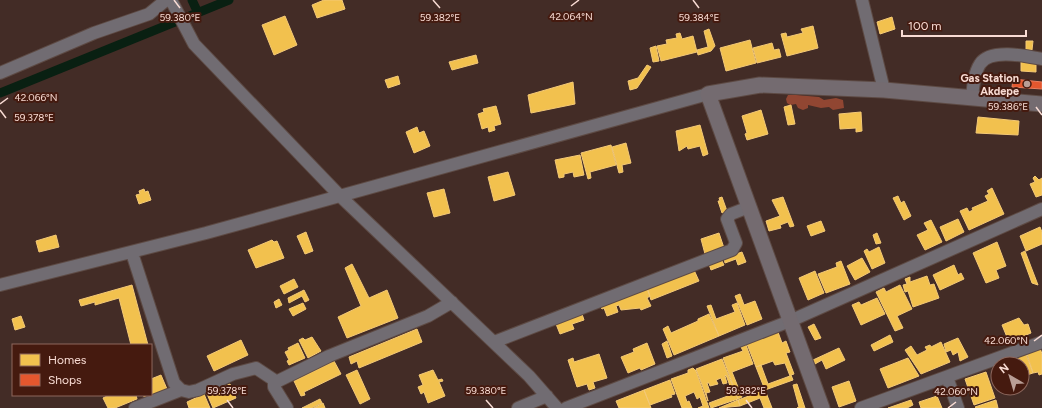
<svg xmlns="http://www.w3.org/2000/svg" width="1042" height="408" font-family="Figtree,sans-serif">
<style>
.forest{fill:#914632}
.homes{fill:#f2c14e;stroke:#f4c976}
.shops{fill:#e4572e;stroke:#ea7f60}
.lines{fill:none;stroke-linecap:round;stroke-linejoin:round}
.canal{stroke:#092012;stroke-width:9}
.minor-casing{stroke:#5d4a44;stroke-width:14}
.major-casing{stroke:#5d4a44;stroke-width:17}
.minor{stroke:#716c72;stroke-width:12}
.major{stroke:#746b70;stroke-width:15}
.ticks{fill:none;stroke:#f8dbd3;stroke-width:1.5}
.poi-dot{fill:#b99e96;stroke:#451a0f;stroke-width:1.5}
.labels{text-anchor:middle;stroke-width:4;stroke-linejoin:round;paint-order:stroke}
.poi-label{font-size:11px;font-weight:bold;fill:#f8dbd3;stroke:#451a0f;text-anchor:end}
.ticks-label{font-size:10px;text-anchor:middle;fill:#f8dbd3;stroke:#451a0f;stroke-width:4;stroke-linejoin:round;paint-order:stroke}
</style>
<rect width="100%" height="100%" fill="#432c26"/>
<path class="forest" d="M 788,95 L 796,95 L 819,97 L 824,100 L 836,98 L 843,100 L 844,108 L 833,110 L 829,107 L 821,108 L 808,105 L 808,108 L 803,110 L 798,108 L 796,104 L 790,105 L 787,103 L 786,99 Z"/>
<path class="homes" d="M 324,0 L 342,0 L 345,9 L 317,18 L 312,5 Z
M 285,16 L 297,45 L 274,55 L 262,25 Z
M 892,17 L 895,29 L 880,34 L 877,22 Z
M 813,26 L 818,48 L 787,56 L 781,34 L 786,33 L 787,37 L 803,33 L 801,29 Z
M 709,29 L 715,46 L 711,51 L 698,55 L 697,50 L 708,47 L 704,31 Z
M 680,33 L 682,39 L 693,36 L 697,52 L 661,61 L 657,46 L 667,44 L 666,40 L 677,38 L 676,34 Z
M 750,40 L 756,63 L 726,71 L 720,48 Z
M 1026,41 L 1033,41 L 1032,50 L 1026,50 Z
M 772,43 L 774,50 L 779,49 L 781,57 L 757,63 L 753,48 Z
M 656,46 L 659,61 L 653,62 L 650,48 Z
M 476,55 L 478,63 L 452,70 L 449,62 Z
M 1021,59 L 1036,59 L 1036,72 L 1021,71 Z
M 647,65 L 651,67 L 637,88 L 630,90 L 628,81 L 638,78 Z
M 398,76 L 400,84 L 388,88 L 385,80 Z
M 573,82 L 575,104 L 531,113 L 528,95 Z
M 791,105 L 795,124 L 788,125 L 784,107 Z
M 496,106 L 501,124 L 494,126 L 495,130 L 489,132 L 488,127 L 482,129 L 478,114 L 484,112 L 483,109 Z
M 761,110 L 768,134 L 747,140 L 745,134 L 747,133 L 742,116 Z
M 861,112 L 862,131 L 856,132 L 856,128 L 840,129 L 839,114 Z
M 978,117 L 1019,121 L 1018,135 L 976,133 Z
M 700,125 L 708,154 L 703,156 L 700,146 L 688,149 L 687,146 L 679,151 L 676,131 Z
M 417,127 L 419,133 L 424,131 L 430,146 L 414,153 L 406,132 Z
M 626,143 L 631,163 L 622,165 L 623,172 L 619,173 L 612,147 Z
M 611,145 L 616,165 L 590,172 L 591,178 L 588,179 L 581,153 Z
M 580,155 L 584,175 L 574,177 L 573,172 L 564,174 L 564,177 L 559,178 L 555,160 Z
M 508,172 L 515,195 L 494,201 L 488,177 Z
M 1035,176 L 1039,180 L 1042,178 L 1042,195 L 1036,197 L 1030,184 L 1035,182 L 1033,178 Z
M 992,188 L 1004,214 L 969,230 L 960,211 L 967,208 L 969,212 L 973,210 L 972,208 L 988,201 L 985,196 L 989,194 L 987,191 Z
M 144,189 L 145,192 L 148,191 L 151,200 L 139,204 L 136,195 L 140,194 L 139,191 Z
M 444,189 L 450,213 L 434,217 L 427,193 Z
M 898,196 L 901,203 L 904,201 L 911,216 L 904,220 L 893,198 Z
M 722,197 L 727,211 L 722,213 L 718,201 L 720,201 L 719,198 Z
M 783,197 L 794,226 L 790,227 L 788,222 L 780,225 L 781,228 L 769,231 L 766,221 L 780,216 L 772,200 Z
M 958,219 L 964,232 L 946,241 L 940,227 Z
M 931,220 L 942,242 L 925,250 L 917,235 L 928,230 L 924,223 Z
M 821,221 L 825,231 L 811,236 L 807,226 Z
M 1040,227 L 1042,232 L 1042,244 L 1026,251 L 1020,236 Z
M 306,232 L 313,251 L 305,254 L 297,236 Z
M 719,233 L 724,248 L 705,254 L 701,239 Z
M 877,233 L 881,243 L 876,244 L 873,235 Z
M 56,235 L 59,247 L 39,252 L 36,241 Z
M 272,240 L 274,242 L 277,241 L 284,258 L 256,268 L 248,250 Z
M 997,242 L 1006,266 L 996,270 L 999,278 L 986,283 L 973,253 Z
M 879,247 L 885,263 L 872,269 L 864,251 L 867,249 L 869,252 Z
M 1025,251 L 1038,285 L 1032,283 L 1021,253 Z
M 742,252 L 746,262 L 738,265 L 736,259 L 725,263 L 724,258 Z
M 862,258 L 870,272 L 855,280 L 847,266 Z
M 721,259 L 724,265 L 711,270 L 709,264 Z
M 841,261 L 850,284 L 826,293 L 818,274 L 837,267 L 836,263 Z
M 352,264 L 369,298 L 387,290 L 398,318 L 347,338 L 338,317 L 361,306 L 345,268 Z
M 954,265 L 958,275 L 961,273 L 964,279 L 940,290 L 933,275 Z
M 694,270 L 699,281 L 651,300 L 647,288 Z
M 815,271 L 824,293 L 808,300 L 799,278 Z
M 927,276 L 930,285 L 934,284 L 939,298 L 913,307 L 908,291 L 905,292 L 903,285 L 907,284 L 905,279 L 910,277 L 910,282 Z
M 294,279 L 298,287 L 284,294 L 280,286 Z
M 132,285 L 148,345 L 131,345 L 119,298 L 95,305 L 95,302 L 81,306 L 79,300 Z
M 900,285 L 912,309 L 897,316 L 903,328 L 895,331 L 876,292 L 884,288 L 886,292 Z
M 647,288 L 650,296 L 647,298 L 651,306 L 641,310 L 640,308 L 621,310 L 619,305 L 616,306 L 618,312 L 607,316 L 604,308 L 602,309 L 600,306 Z
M 304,290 L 309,300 L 305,302 L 302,296 L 289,303 L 288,298 Z
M 740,294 L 744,305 L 755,301 L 762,319 L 747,325 L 735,296 Z
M 877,298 L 885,314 L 861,325 L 852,305 L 859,302 L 861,305 Z
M 279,299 L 282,305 L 276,308 L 274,302 Z
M 303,303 L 306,309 L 293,316 L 289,309 Z
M 737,303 L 745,325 L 719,336 L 707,306 L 711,305 L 716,319 L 735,312 L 732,305 Z
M 582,314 L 584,320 L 572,324 L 574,329 L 560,334 L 556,324 Z
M 709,314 L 719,336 L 674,355 L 663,329 L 668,326 L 671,333 L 698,321 L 698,319 Z
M 21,316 L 25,327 L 15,330 L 12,319 Z
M 1019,318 L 1024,325 L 1028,324 L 1031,333 L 1009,342 L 1002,325 Z
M 814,324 L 821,338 L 815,340 L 808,327 Z
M 417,329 L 422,342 L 359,368 L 357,361 L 351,364 L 349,357 Z
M 778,332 L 782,343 L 786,341 L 790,352 L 786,353 L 794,374 L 791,375 L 793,380 L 765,390 L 756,367 L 761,365 L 768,384 L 790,376 L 785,363 L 775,365 L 773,361 L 756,367 L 747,344 Z
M 890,335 L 893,342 L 874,351 L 871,345 Z
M 312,337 L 321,351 L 308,358 L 299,340 L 303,338 L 305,340 Z
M 958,338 L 968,357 L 960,361 L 958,352 L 953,355 L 951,350 L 946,352 L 944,344 Z
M 241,340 L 248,355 L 214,371 L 207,356 Z
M 667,341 L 672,356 L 667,358 L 662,344 Z
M 941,342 L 950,362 L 921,374 L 905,350 L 911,346 L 917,355 L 927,350 L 925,347 L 930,345 L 931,347 Z
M 298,343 L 305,358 L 289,365 L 287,361 L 289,360 L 285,352 L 289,350 L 288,348 Z
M 647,343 L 655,364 L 641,370 L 640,368 L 628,373 L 621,357 L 634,352 L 633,349 Z
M 746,345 L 753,364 L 732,372 L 742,397 L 738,399 L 723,358 L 743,351 L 741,347 Z
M 839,348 L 845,360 L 826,369 L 822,360 L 815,364 L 813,360 Z
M 1040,348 L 1042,354 L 1042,374 L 1039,375 L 1038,372 L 1033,373 L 1027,354 Z
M 599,354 L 607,378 L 593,382 L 595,388 L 589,390 L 587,384 L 577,387 L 568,360 L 573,358 L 574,362 Z
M 1026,354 L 1033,373 L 1024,376 L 1025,378 L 1022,379 L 1022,364 L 1013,364 L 1011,359 Z
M 908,358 L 919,376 L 888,388 L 880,369 Z
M 722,359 L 738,399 L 711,408 L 709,403 L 733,394 L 726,375 L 725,376 L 727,383 L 723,384 L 721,378 L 716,380 L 718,384 L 710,386 L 709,383 L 707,383 L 710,392 L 706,393 L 708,401 L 696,369 Z
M 334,361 L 341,374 L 304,392 L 305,395 L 301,396 L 294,381 Z
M 693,368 L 696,371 L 709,408 L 698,408 L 703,406 L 700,397 L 697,399 L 694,392 L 685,396 L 687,402 L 689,401 L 692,408 L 682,408 L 671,379 L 688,373 L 688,370 Z
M 357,370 L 370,399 L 360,404 L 346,375 Z
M 433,370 L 438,380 L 442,379 L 443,381 L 439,382 L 445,396 L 428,403 L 424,392 L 421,394 L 418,387 L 423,385 L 419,375 Z
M 986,372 L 995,398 L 974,405 L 965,379 Z
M 161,375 L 167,389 L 145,398 L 143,395 L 151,395 L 151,379 Z
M 670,380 L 675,394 L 671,395 L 672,397 L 650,405 L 644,390 Z
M 849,381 L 856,401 L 839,407 L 832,387 Z
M 230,384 L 236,398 L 213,408 L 207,394 Z
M 797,384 L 805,408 L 797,408 L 799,407 L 793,385 Z
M 644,390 L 651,408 L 619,408 L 616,401 Z
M 765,390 L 772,408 L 764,408 L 760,398 L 740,406 L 738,400 Z
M 204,394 L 210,408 L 189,408 L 187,402 Z
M 109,395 L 136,395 L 137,399 L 115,408 L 108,408 L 103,398 Z
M 937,396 L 942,408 L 921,408 L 919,402 Z
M 320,399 L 322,403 L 312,408 L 302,408 Z
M 738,400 L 740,406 L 719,408 Z
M 911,400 L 913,405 L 907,408 L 888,408 Z
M 996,400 L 998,408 L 976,408 L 975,407 Z
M 323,403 L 325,408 L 314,408 Z"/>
<path class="shops" d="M 1013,79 L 1042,82 L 1042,89 L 1012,87 Z"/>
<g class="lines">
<path class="canal" d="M 192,0 L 198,13
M 0,93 L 229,0"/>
<g class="minor-casing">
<path id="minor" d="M 171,0 L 194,44 L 340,196 L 529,376 L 557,408
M 862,0 L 884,90
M 0,73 L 94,33 L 149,14 L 166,0
M 972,98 C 973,87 974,73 980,64 C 990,48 1027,56 1042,59
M 132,253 L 174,383 L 181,390 L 189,392 L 198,390 L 233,374 L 256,368 L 274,380 L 278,381 L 329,356 L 428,316 L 452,302
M 0,285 L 206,233 L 708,94
M 494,342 L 732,250 L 736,243 L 727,219 L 731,214 L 749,207
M 947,377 L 958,408
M 274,380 L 274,387 L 287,408
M 135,408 L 181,390
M 518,408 L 547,396
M 566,408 L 790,321 L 1042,209
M 861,408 L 1042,342"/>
</g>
<g class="major-casing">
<path id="major" d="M 822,408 L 708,94 L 760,85 L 884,90 L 1042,104"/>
</g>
<use href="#minor" class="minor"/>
<use href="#major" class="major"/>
</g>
<path class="ticks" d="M 174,0 L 180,8M 433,0 L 440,8M 693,0 L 699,8M 571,6 L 579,0M 0,104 L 8,98M 1036,107 L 1042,115M 0,110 L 6,118M 1034,341 L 1042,335M 227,400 L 233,408M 486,400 L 493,408M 746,400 L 752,408M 948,408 L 956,402"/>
<circle class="poi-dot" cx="1027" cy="84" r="4"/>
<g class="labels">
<g class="poi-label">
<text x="1019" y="82">Gas Station<tspan x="1019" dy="13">Akdepe</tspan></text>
</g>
</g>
<g class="ticks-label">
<text x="571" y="20">42.064°N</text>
<text x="180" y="21">59.380°E</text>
<text x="440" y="21">59.382°E</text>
<text x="699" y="21">59.384°E</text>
<text x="36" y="101">42.066°N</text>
<text x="1008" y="110">59.386°E</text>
<text x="34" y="121">59.378°E</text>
<text x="1006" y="344">42.060°N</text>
<text x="227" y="394">59.378°E</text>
<text x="486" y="394">59.380°E</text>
<text x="746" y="394">59.382°E</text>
<text x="956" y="395">42.060°N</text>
</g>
<rect x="12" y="344" width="140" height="52" fill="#451a0f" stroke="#8d675d"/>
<rect x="20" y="354" width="20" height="12" fill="#f2c14e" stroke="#8d675d"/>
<text x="48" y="364" font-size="12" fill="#f8dbd3">Homes</text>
<rect x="20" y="374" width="20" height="12" fill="#e4572e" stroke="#8d675d"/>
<text x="48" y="384" font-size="12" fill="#f8dbd3">Shops</text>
<g transform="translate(1010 376) rotate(322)"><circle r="19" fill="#451a0f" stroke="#8d675d"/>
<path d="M0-3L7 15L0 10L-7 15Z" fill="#b99e96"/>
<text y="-6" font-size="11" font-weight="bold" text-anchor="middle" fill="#f8dbd3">N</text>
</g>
<path d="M902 30v6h124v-6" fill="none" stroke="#f8dbd3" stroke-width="2"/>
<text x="908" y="30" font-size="12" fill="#f8dbd3" stroke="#451a0f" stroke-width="3" paint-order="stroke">100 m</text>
</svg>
